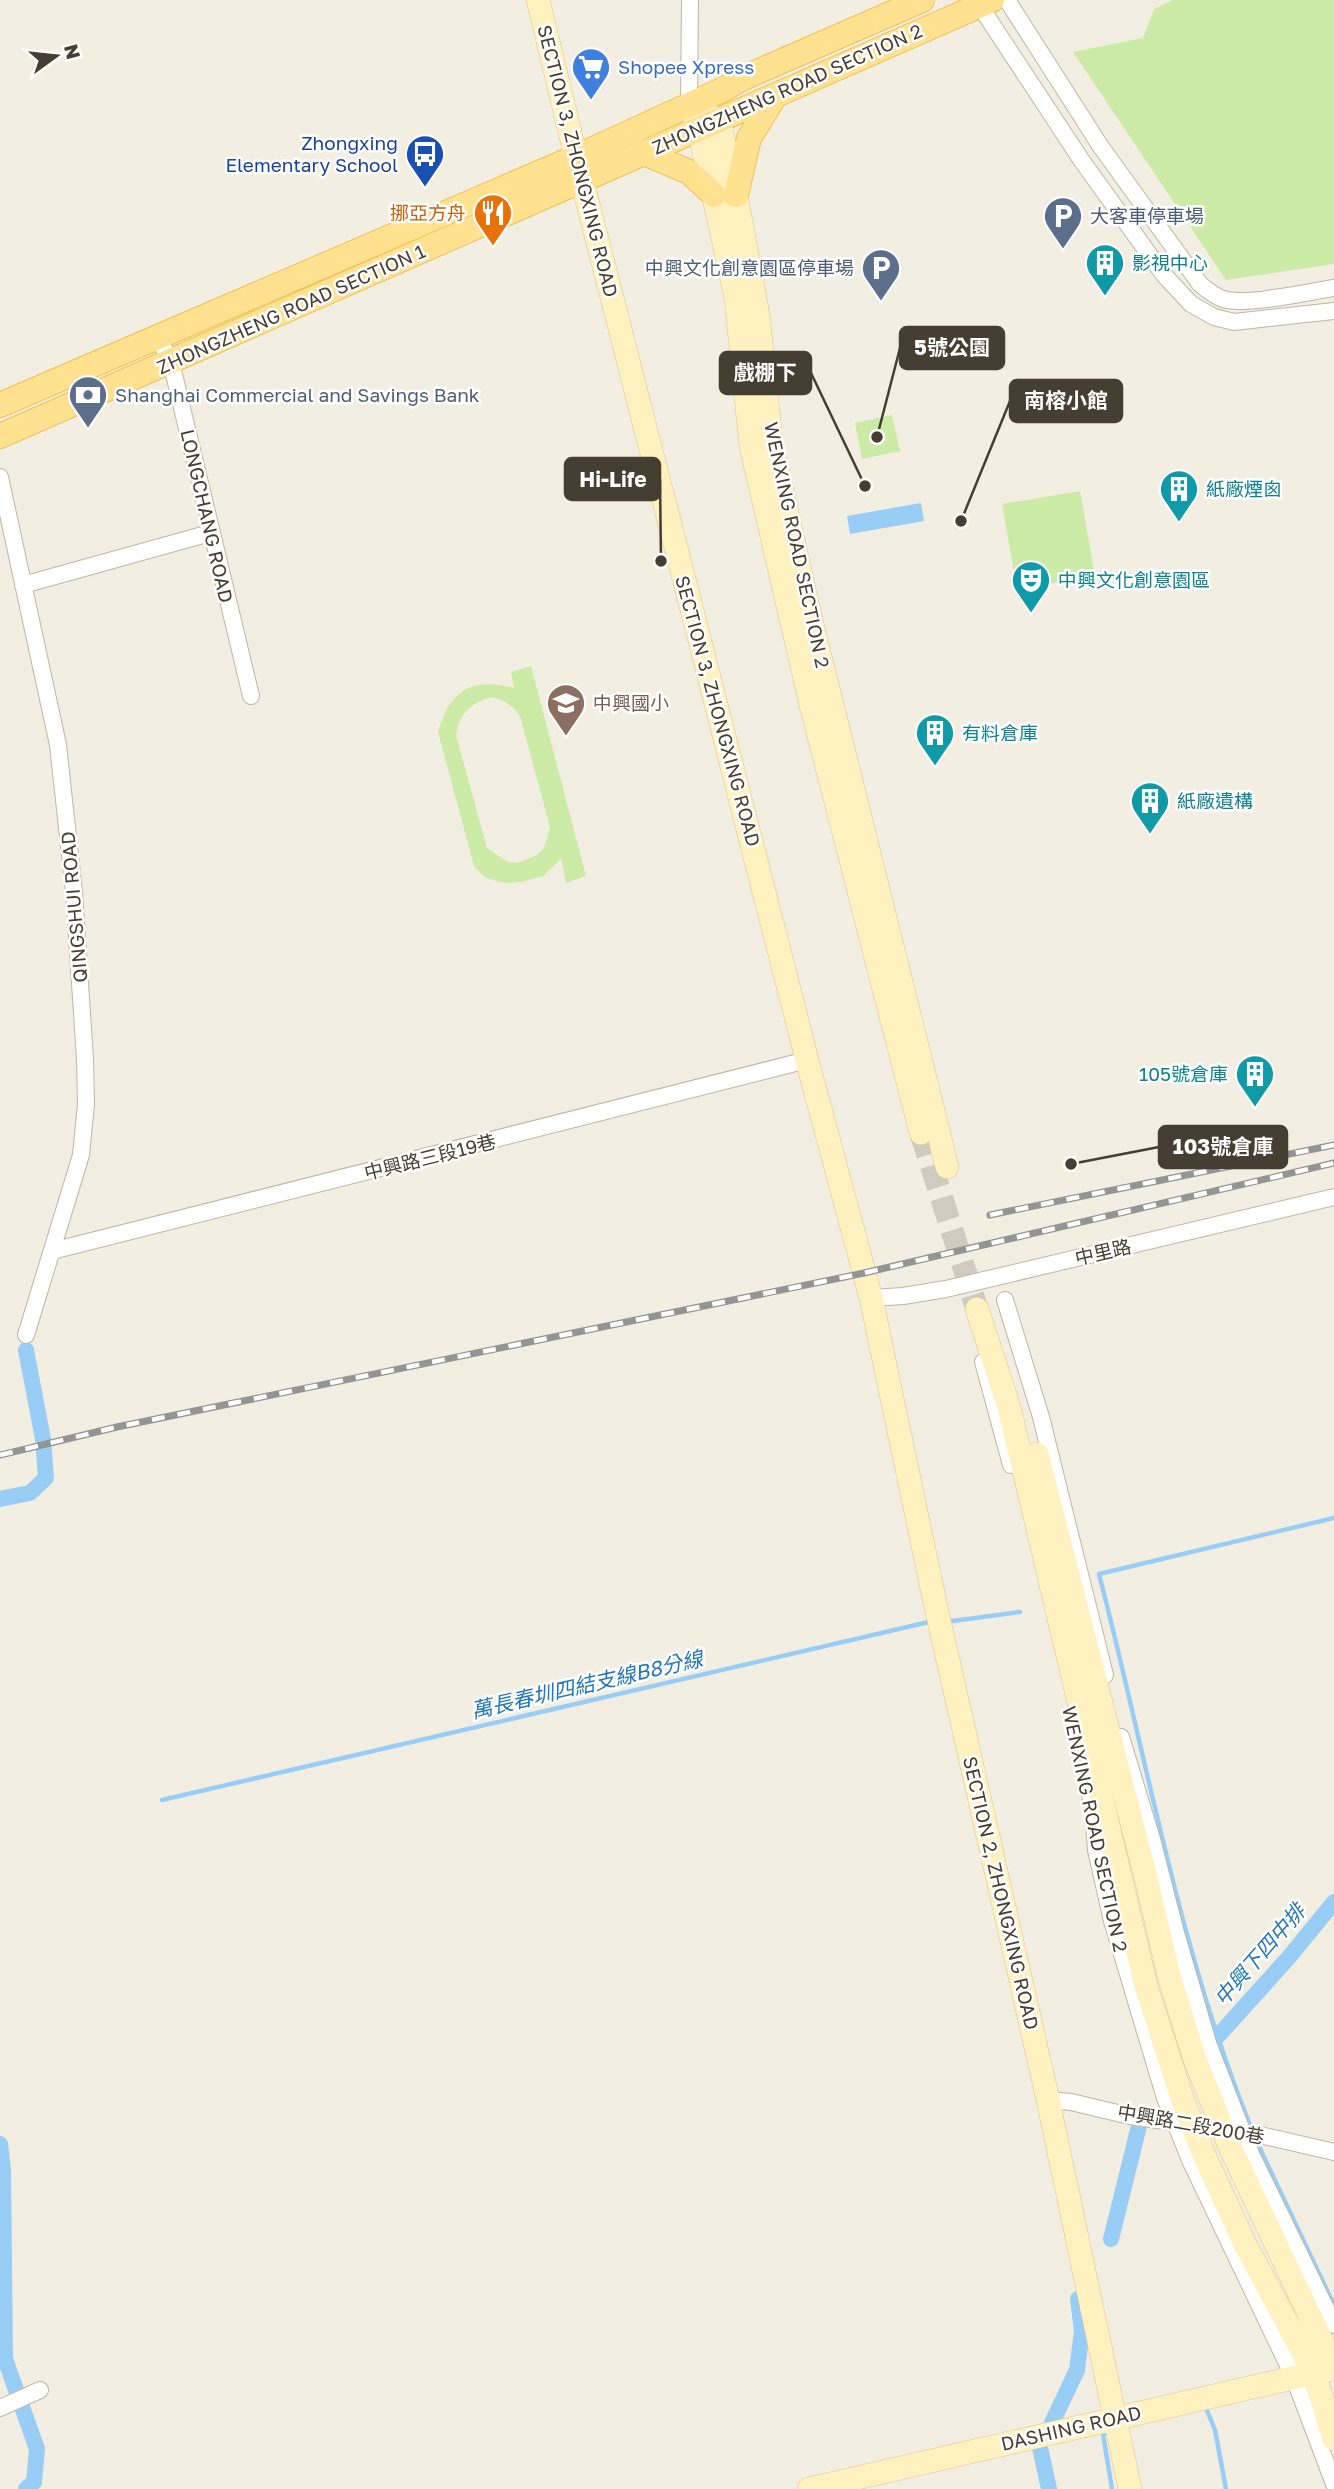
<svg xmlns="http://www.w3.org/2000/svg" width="1334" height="2489" font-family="'Golos Text','Noto Sans TC',sans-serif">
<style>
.green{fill:#cceba7;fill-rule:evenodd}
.water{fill:#98cef6}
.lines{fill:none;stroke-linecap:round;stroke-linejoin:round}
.stream{stroke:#98cef6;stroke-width:4.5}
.canal{stroke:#98cef6;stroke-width:16}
.secondary-tunnel{stroke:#d0cbbf;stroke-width:23;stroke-dasharray:23 11;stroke-linecap:butt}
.street-casing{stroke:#bfb6a4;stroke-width:18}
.secondary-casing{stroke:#dac790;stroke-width:24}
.primary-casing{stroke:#edc256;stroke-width:26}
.street{stroke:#fff;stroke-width:16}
.secondary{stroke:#fff1c0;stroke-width:23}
.primary{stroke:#ffe18f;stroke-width:24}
.rail-casing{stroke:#949494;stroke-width:7}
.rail{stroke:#fff;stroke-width:4.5;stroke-dasharray:13;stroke-linecap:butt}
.labels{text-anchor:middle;stroke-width:5;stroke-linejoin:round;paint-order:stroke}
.shop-label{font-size:19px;fill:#366cbe;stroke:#fff;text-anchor:start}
.street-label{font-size:19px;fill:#453e32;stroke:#fff}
.transit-label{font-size:19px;fill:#164399;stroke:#fff;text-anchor:end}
.food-label{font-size:19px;fill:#c56008;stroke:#fff;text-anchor:end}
.service-label{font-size:19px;fill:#4e5e75;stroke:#fff;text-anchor:start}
.culture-label{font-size:19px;fill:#0d838f;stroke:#fff;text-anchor:start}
.education-label{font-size:19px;fill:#785e54;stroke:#fff;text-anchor:start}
.water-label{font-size:21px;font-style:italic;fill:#2478b9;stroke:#fff}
.leader{fill:none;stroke:#453e32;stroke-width:2.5}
.callout-dot{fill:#453e32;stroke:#fff;stroke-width:2.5}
.callout{fill:#453e32;stroke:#453e32;stroke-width:2.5}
.callout-label{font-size:21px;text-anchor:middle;font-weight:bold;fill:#fff}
</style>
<rect width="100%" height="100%" fill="#f3eee2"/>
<path class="green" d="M 1173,0 L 1334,0 L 1334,264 L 1226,280 L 1073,52 L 1143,38 L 1154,9 Z
M 892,415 L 900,451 L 862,459 L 855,423 Z
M 1080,491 L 1095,576 L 1017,589 L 1002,504 Z
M 531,666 L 586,876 L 566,883 L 561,859 L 543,876 L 521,882 L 505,883 L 486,878 L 474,866 L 438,732 C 450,690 471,677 514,688 L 511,672 ZM 491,697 C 505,700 512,705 520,716 L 550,827 L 544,848 L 537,855 L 518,863 L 508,862 L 487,848 L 456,735 C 459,714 471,703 491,697 Z"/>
<path class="water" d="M 921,503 L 924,521 L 850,534 L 847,516 Z"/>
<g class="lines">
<path class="stream" d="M 945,1622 L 1020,1612
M 162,1800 L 933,1621
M 1252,2130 C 1179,1951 1147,1759 1099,1574 L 1334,1518
M 1255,2138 L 1334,2305
M 1206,2408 L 1215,2430 L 1226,2489
M 1112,2489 L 1103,2434 L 1112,2432"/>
<path class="canal" d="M 0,1499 L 30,1493 L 46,1478 L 43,1439 L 26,1350
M 1218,2036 L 1290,1956 L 1334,1902
M 0,2144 L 3,2170 L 5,2359 L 37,2449 L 34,2482 L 26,2489
M 1111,2239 L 1140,2122
M 1051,2425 L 1077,2370 L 1082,2331 L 1078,2299
M 1039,2443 L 1049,2489"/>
<path class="secondary-tunnel" d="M 921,1133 L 977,1309"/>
<g class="street-casing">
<path id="street" d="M 976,0 L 1082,161 L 1164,275 L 1191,304 L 1214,317 L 1234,322 L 1334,311
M 1007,0 L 1101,147 L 1200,284 C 1207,290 1214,296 1223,299 C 1247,306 1308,292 1334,288
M 689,105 L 690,0
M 158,337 L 171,362 L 251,696
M 0,477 L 58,745 L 74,892 L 85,1059 L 86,1104 L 81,1155 L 26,1335
M 23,585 L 210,533
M 52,1251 L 807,1060
M 871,1298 L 903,1296 L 946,1289 L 1334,1197
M 1005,1300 L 1041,1417 L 1105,1675
M 983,1362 L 1011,1465
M 1121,1737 L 1152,1839 L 1176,1933 L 1209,2046 L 1251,2154 L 1334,2325
M 1090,1794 L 1093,1811 L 1096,1850 L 1112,1921 L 1165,2098 L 1190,2160 L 1294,2378 L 1334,2484
M 1048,2100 L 1071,2102 L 1130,2116 L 1260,2135 L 1334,2152
M 0,2408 L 40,2390"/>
</g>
<g class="secondary-casing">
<path id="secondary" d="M 538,0 L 576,157 L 684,579 L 807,1060 L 871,1298 L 937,1612 L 1048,2100 L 1130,2489
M 689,105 L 719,121 L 736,195 L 758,315 L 771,441 L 811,620 L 947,1167
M 693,114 L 699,129 L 736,298 L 751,446 L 811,705 L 921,1133
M 977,1309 L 1009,1407 L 1146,1986 L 1182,2098 L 1204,2155 L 1245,2244 L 1314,2373 L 1334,2439
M 1037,1454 L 1147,1882 L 1169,1976 L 1194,2057 L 1230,2147 L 1334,2367
M 809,2489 L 1327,2370"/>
</g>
<g class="primary-casing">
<path id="primary" d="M 642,152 L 689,172 L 714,195
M 736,195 L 749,138 L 775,96
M 0,405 L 576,157 L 722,90 L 743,78 L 922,0
M 0,436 L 992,0"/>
</g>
<use href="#street" class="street"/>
<use href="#secondary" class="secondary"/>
<use href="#primary" class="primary"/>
<g class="rail-casing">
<path id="rail" d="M 990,1215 L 1334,1145
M 0,1455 L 117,1427 L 864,1273 L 1334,1163"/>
</g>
<use href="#rail" class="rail"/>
</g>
<defs>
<g id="supermarket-pin" transform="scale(2.0125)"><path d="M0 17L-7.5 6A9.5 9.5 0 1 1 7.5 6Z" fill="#3f7fe0" stroke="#fff"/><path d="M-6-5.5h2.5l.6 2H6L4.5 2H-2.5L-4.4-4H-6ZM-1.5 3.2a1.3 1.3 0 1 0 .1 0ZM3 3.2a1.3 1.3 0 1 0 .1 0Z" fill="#fff"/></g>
<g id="bus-pin" transform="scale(2.0125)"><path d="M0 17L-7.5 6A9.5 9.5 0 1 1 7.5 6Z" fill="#1a4fb4" stroke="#fff"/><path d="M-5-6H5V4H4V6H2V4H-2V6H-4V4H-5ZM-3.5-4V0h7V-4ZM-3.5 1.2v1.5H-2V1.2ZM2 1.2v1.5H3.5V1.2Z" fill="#fff"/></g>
<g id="restaurant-pin" transform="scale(2.0125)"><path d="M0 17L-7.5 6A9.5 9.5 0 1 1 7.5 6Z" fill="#e8710a" stroke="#fff"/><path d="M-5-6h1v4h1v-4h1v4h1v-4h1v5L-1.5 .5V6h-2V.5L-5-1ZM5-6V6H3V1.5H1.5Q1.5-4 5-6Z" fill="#fff"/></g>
<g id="parking-pin" transform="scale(2.0125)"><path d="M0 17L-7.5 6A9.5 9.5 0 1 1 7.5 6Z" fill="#5c6f8a" stroke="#fff"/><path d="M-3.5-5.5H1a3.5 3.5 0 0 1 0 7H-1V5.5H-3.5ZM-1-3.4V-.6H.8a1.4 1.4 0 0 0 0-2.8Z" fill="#fff"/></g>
<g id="building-pin" transform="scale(2.0125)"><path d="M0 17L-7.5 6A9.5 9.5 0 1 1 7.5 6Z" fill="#0f9aa8" stroke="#fff"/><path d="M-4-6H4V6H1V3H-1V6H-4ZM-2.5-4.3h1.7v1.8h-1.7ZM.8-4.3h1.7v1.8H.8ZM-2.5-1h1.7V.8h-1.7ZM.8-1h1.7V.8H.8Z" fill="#fff"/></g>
<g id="bank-pin" transform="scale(2.0125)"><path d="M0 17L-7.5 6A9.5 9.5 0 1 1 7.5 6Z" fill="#5c6f8a" stroke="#fff"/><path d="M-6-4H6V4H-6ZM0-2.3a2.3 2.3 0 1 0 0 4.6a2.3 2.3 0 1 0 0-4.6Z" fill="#fff"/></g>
<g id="theatre-pin" transform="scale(2.0125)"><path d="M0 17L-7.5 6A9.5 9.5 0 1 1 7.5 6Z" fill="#0f9aa8" stroke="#fff"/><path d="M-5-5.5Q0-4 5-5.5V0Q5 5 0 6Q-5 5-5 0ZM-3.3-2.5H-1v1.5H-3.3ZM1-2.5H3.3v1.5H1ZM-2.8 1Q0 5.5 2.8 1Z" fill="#fff"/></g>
<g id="school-pin" transform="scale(2.0125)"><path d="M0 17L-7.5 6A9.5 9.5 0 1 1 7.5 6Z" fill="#8d6e63" stroke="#fff"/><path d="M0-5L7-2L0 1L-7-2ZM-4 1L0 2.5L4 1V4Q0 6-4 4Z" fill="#fff"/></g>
</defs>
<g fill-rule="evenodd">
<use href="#supermarket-pin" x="591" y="67"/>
<use href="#bus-pin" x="425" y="154"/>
<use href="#restaurant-pin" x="493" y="213"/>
<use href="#parking-pin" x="1063" y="216"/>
<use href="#building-pin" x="1105" y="263"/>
<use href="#parking-pin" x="881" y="268"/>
<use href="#bank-pin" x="88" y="395"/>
<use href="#building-pin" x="1179" y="489"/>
<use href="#theatre-pin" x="1031" y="580"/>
<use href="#school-pin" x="566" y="703"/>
<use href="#building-pin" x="935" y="733"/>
<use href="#building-pin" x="1150" y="801"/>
<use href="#building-pin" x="1255" y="1074"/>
</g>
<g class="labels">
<g class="shop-label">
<text x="618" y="74">Shopee Xpress</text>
</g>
<g class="street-label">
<text transform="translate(787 89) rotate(-24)" y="7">ZHONGZHENG ROAD SECTION 2</text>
<text transform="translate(578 161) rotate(76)" y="7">SECTION 3, ZHONGXING ROAD</text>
<text transform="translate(291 309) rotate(-24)" y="7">ZHONGZHENG ROAD SECTION 1</text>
<text transform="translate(207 516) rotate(77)" y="7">LONGCHANG ROAD</text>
<text transform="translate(797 545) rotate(78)" y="7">WENXING ROAD SECTION 2</text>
<text transform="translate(718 711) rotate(75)" y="7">SECTION 3, ZHONGXING ROAD</text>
<text transform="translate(74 907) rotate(-95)" y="7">QINGSHUI ROAD</text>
<text transform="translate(430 1157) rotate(-14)" y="7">中興路三段19巷</text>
<text transform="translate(1103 1252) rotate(-13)" y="7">中里路</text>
<text transform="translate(1095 1829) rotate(78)" y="7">WENXING ROAD SECTION 2</text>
<text transform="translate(1001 1893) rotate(77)" y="7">SECTION 2, ZHONGXING ROAD</text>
<text transform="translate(1191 2124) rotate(10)" y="7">中興路二段200巷</text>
<text transform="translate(1071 2428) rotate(-13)" y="7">DASHING ROAD</text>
</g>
<g class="transit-label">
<text x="398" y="150">Zhongxing<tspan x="398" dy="22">Elementary School</tspan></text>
</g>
<g class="food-label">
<text x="466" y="220">挪亞方舟</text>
</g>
<g class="service-label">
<text x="1090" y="223">大客車停車場</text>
<text x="854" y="275" text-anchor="end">中興文化創意園區停車場</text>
<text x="115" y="402">Shanghai Commercial and Savings Bank</text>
</g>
<g class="culture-label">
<text x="1132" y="270">影視中心</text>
<text x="1206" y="496">紙廠煙囪</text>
<text x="1058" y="587">中興文化創意園區</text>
<text x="962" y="740">有料倉庫</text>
<text x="1177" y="808">紙廠遺構</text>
<text x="1228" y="1081" text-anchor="end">105號倉庫</text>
</g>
<g class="education-label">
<text x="593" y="710">中興國小</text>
</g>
<g class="water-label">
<text transform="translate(587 1685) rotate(-13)" y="7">萬長春圳四結支線B8分線</text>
<text transform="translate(1260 1955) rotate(-49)" y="7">中興下四中排</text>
</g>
</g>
<path class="leader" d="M877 437L900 348M865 486L811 373M961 521L1010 401M661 561L660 479M1071 1164L1159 1147"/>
<g class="callout-dot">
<circle cx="877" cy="437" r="7"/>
<circle cx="865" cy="486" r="7"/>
<circle cx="961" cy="521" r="7"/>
<circle cx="661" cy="561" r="7"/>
<circle cx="1071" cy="1164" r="7"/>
</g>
<g class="callout">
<rect x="900" y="327" width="104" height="42" rx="7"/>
<rect x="720" y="352" width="91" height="42" rx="7"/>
<rect x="1010" y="380" width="112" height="42" rx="7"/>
<rect x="565" y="458" width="95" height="42" rx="7"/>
<rect x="1159" y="1126" width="128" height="42" rx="7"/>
</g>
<g class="callout-label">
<text x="952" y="355">5號公園</text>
<text x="765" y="380">戲棚下</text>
<text x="1066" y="408">南榕小館</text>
<text x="613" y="487">Hi-Life</text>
<text x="1223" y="1154">103號倉庫</text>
</g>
<g transform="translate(56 56) rotate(75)" stroke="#ffffff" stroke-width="5" paint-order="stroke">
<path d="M0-5L12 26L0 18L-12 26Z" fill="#453e32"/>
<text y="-10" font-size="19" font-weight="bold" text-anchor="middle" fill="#453e32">N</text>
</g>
</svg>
